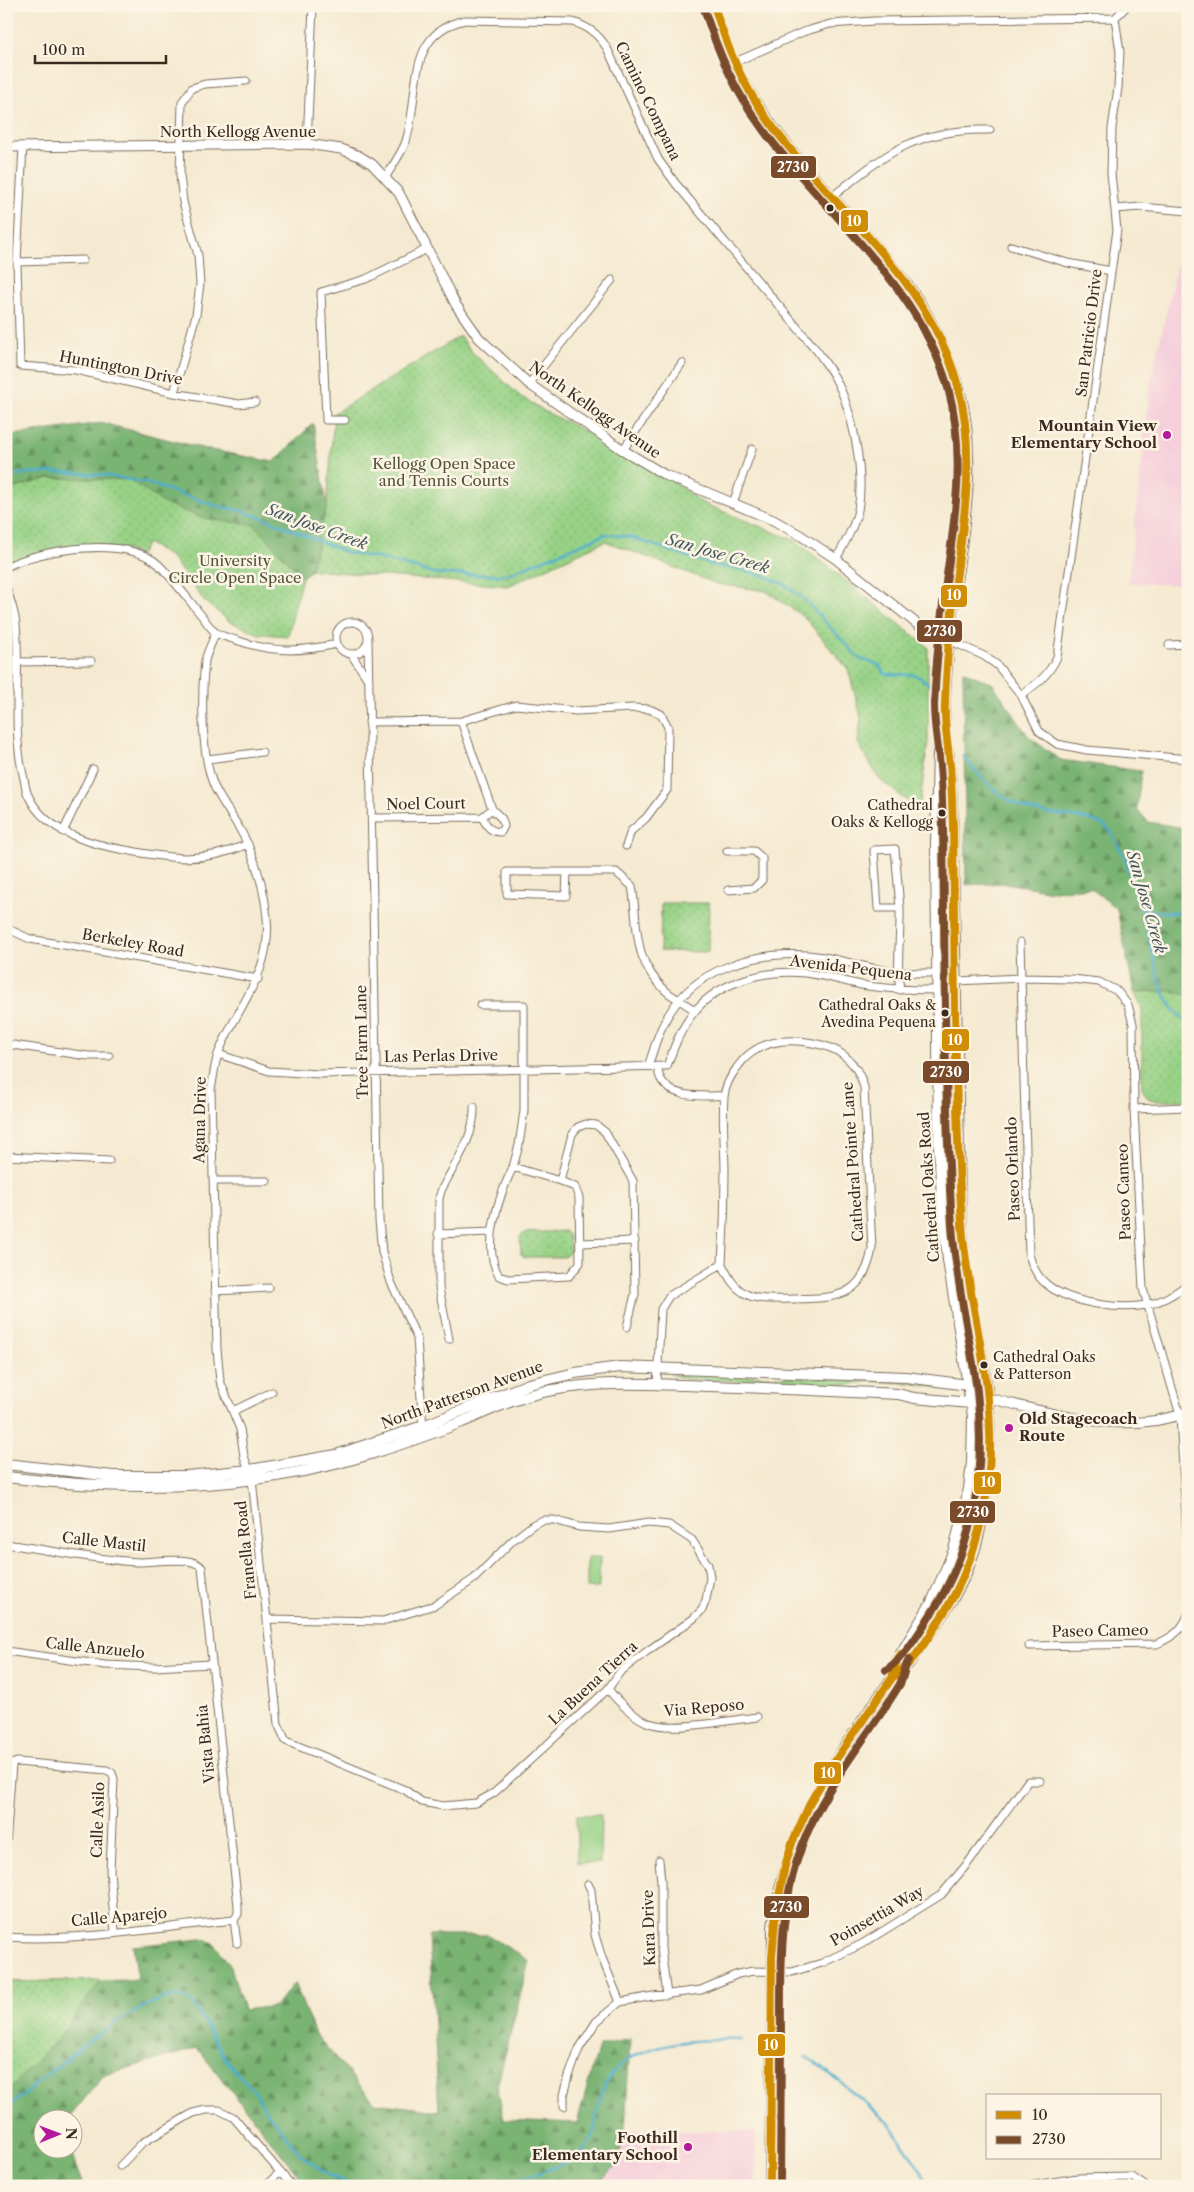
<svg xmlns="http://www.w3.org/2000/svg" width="1194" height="2192" font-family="'Libre Caslon Text',serif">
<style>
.built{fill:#f5cfda}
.grass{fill:#98d286;stroke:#6a7e52}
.forest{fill:url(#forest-firs);stroke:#5a6f48}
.park{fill:url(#park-dots);stroke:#6a7e52}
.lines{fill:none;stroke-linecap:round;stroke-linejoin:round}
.stream{stroke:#4faece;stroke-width:2.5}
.minor-casing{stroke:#7c6d5d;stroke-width:9}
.tertiary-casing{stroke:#7c6d5d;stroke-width:11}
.secondary-casing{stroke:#7c6d5d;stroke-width:12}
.minor{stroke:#fff;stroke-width:7}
.tertiary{stroke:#fff;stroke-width:9}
.secondary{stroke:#fff;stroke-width:10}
.bus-1-casing{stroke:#fcf5e5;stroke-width:11}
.bus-2-casing{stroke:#fcf5e5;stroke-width:11}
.bus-1{stroke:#d18d06;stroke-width:8}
.bus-2{stroke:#7a4b2a;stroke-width:8}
.bus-dot{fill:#3b2a1e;stroke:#fcf5e5;stroke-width:2}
.poi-dot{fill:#b5179e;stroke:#fcf5e5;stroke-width:2}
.labels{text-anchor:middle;stroke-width:5;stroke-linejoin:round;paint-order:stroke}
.bus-label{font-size:14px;fill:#3b2a1e;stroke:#fcf5e5;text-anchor:end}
.street-label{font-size:15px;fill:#3b2a1e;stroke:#fcf5e5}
.poi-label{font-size:15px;font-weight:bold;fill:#3b2a1e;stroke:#fcf5e5;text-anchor:end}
.park-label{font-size:15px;fill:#525438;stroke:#fcf5e5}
.water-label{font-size:16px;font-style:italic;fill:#42585c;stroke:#fcf5e5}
.line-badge{stroke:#fcf5e5;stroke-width:2}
.badge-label{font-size:14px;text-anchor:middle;font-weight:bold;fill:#fff}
</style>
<defs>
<pattern id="forest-firs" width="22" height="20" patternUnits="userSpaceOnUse" patternTransform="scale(1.25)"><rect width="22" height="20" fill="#7ab473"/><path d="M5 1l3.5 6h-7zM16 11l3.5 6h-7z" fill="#65935e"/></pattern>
<pattern id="park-dots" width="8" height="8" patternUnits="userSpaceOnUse" patternTransform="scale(1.25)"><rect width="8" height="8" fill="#98d286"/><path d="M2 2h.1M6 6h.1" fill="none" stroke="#84b473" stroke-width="1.8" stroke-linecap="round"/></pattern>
</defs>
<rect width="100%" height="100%" fill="#fcf5e5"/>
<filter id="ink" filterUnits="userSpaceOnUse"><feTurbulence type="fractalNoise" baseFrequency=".02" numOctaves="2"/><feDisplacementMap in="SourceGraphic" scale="10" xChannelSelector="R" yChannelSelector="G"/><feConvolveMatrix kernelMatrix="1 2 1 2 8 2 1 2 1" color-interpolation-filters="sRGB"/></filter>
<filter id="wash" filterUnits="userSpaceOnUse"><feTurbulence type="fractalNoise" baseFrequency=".0096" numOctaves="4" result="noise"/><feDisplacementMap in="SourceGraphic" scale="20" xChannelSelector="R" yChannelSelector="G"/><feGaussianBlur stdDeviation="1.12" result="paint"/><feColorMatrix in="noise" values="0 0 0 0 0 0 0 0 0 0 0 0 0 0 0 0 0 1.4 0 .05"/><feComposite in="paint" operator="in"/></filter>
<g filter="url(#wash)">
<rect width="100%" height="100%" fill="#f5ead1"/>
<path class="built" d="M 1187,218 L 1188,585 L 1128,583 L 1150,385 Z
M 625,2131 L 756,2131 L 756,2186 L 595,2186 L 617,2163 Z"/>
<path class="grass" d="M 670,1374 L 883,1379 L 951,1387 L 951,1389 L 909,1383 L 869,1381 L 847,1385 L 686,1379 Z
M 587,1558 L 600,1558 L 599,1588 L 587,1588 Z
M 577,1815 L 601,1815 L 600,1863 L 577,1863 Z"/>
<path class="forest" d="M 102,423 L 206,449 L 274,462 L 313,423 L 327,505 L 311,570 L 302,577 L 254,525 L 203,518 L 163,503 L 129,480 L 49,478 L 6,491 L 6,436 Z
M 963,671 L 993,684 L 1029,737 L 1061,760 L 1141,771 L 1137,809 L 1148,822 L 1185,828 L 1188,833 L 1188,996 L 1172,991 L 1134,992 L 1117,909 L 1091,888 L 1053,891 L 1005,883 L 966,885 Z
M 429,1935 L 488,1935 L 529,1961 L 497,2086 L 504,2120 L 577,2123 L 599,2046 L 630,2039 L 625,2131 L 617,2164 L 595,2186 L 307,2186 L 197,2048 L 104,2075 L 68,2119 L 42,2120 L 42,2150 L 70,2150 L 83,2186 L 6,2186 L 6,1982 L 138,1980 L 133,1946 L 202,1939 L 214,1943 L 231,1967 L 244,2010 L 276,2006 L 294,1983 L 315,2034 L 375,2103 L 439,2111 Z"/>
<path class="park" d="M 460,336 L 473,353 L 520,396 L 546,412 L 623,450 L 665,475 L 702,503 L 796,541 L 928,647 L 928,742 L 919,810 L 879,779 L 858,743 L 861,717 L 848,669 L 804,617 L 766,591 L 717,584 L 605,541 L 508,586 L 311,570 L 327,505 L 334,413 Z
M 49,478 L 130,480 L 163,503 L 203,518 L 255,525 L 302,577 L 288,636 L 259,634 L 229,621 L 205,602 L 171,557 L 147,543 L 140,555 L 127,550 L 57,551 L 6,567 L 6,491 Z
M 661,903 L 709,903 L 708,952 L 660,951 Z
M 1172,991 L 1188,996 L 1188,1100 L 1156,1101 L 1148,1098 L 1142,1089 L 1142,1009 L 1134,992 Z
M 565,1231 L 569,1236 L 570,1252 L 564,1257 L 525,1257 L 521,1254 L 520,1237 L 524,1233 Z
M 101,1980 L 58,2039 L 6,2093 L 6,1982 Z"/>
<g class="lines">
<path class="stream" d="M 6,477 L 27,473 L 62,472 L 103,475 L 144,482 L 217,506 L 238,510 L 266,519 L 348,553 L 382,559 L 438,574 L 505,575 L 606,534 L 630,537 L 712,565 L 739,569 L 764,576 L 784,584 L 802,597 L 860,659 L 879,665 L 885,674 L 916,675 L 929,684
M 963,756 C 983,781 999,799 1030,810 C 1051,817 1097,814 1110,831 C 1128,857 1143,913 1151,945 C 1158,975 1160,1003 1188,1022
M 1141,907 L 1151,911 L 1188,914
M 805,2057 L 815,2062 L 849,2089 L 889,2123 L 931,2186
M 6,2109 L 82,2046 L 115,2023 L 141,2008 L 166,1997 L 182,1997 L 193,2003 L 228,2063 L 256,2093 L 268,2113 L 301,2155 L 326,2174 L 354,2186
M 509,2186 C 529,2173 570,2167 584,2150 C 597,2135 596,2111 602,2093 C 617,2040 697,2039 741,2040"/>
</g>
</g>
<g filter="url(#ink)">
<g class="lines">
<g class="minor-casing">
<path id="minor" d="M 733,63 L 803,32 L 830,24 L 874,21 L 1115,18 L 1127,6
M 307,144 L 313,6
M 23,146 L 17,262 L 20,366 L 76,370 L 174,393 L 239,404 L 255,402
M 385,178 C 392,166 402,153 406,141 C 421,94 404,33 465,20 L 573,22 C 589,27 598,34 607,48 L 658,159 L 676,184 L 818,352 C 824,361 830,369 835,378 C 853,411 865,473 858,510 C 854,527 845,543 836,559
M 832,197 C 886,153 917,128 990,130
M 1116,209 L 1140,207 L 1188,211
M 1011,246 L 1068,263 L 1111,271
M 17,262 L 83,260
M 529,384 L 612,280
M 174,393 L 196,315 L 200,284 L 198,255 L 183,202 L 180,175 L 182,102 L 192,88 L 205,84 L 246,81
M 345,420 L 326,420 L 321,292 L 366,279 L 427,249
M 623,450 L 682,363
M 733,503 L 752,449
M 6,567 C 40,549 129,535 159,565 C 174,580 187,598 201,615 C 205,620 210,628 215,632 C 220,636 230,638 236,640 C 272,653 300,652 337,644
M 6,587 C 10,599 15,612 16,624 C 21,675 11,729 24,779 C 25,785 26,792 29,797 C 46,832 90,844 125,850 C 172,859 202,864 248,844
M336 638a16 16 0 1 1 32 0a16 16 0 1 1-32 0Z
M 215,633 C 213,642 207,651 205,661 C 201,695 201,755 214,786 C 224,807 239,824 248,845 C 258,868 265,893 267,918 C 272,973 238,1005 219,1052 C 214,1063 214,1077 211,1089 L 217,1349 L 220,1381 L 240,1429 L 244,1456 L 252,1479 L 278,1724 L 286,1741 L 405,1790 L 422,1802 L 443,1806 L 476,1803 L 494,1793 L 608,1689 L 620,1672 L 646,1652 L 693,1619 L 702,1610 L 706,1600 L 710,1577 L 708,1565 L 692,1540 L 669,1525 L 649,1523 L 609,1529 L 579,1527 L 554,1520 L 543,1520 L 534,1524 L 513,1540 L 474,1579 L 435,1605 L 383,1621 L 267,1619
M 368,640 L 379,1220 L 382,1252 L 391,1282 L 417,1338 L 423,1429
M 949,640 L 984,656 L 997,665 L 1021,695 L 1039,731 L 1057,744 L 1087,750 L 1188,759
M 1169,645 L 1188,644
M 351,654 L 369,681
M 17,662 L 91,661
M 1021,695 C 1037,684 1049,675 1057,657 L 1117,230 L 1111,173 L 1112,128 L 1118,88 L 1120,52 L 1115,18
M 369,722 L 461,721 L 516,705 L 576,711 L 633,708 L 649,709 L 661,714 L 668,727 L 667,790 L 646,818 L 631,831 L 626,846
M 208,759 L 262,752
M 482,817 C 487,826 490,832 501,832 L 504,826 L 502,819 L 492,809
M 372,818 L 482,817 L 492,809 L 461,721
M 63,832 L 93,769
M 727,851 L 754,851 L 762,858 L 762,880 L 754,888 L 728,890
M 567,872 L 566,896 L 507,894 L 507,872 L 616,872 L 632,886 C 639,927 631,959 666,991 C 674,998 686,1003 695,1011
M 900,908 L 895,849 L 874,850 L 878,908 L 900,908 C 901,935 896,962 900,990
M 6,928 L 30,939 L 258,979
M 1020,942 L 1029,1255 C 1032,1265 1036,1275 1044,1282 C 1066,1303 1118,1310 1147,1305 C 1161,1302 1176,1293 1188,1284
M 956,981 L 1021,978 L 1072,979 L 1099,982 L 1117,991 L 1128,1005 L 1133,1024 L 1134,1109 L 1143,1289 L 1180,1415 L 1188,1554
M 480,1005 L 524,1005 L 524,1111 L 519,1145 L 513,1167
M 6,1044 L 88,1056 L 109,1056
M 218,1054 L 269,1071 L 319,1074 L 667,1066 C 674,1047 681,1028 694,1012 C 719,981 767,969 805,973 C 824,975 842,981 861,985 C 892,990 924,990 956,990
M 648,1066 C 653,1053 656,1039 662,1027 C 690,965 762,948 824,957 C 847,961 868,969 891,971 C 912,974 934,973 955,973
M 657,1066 C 658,1071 659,1077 662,1081 C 674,1100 705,1095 724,1096
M 1134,1109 L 1188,1107
M 6,1156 L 109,1161
M 513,1167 L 560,1181 L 575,1187 L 579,1198 L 580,1263 L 569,1276 L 508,1279 L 499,1276 C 481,1246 499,1196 513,1167 Z
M 213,1181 L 267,1181
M 560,1181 L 572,1134 L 578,1127 L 586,1124 L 596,1125 L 605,1132 L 633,1181 L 635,1294 L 627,1327
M 438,1234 L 492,1232
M 581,1243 L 635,1241
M 215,1291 L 269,1288
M 449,1339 L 439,1288 L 439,1199 L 441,1191 C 454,1164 475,1138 474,1107
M 657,1384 L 661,1309 L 669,1296 L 722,1264 C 724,1234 725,1204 725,1173 C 725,1148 722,1121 724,1097 C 725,1087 730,1077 736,1069 C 754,1042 782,1037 813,1043 C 840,1048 856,1060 864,1087 L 872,1249 C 863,1299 835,1298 791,1299 C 776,1299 759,1301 746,1294 C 733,1287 728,1276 722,1264
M 233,1411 L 272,1392
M 6,1544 C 50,1550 95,1560 140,1562 C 155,1562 193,1555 202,1568 L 238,1906 L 238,1914 L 234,1920
M 1029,1646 L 1157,1644 C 1172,1637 1182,1631 1188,1615
M 6,1651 L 105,1665 L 154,1667 L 211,1664
M 608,1689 C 619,1703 632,1716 649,1723 C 674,1732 729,1720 757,1717
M 6,1845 L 12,1764 L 17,1762 L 107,1770 L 112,1773 L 114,1779 L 110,1871 L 115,1932
M 659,1860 L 661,1881 L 661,1948 L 667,1995
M 588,1884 L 591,1890 L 595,1935 L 602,1958 L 620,2002
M 234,1920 L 237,1943
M 6,1937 C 79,1942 161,1927 234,1920
M 564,2106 L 564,2095 L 569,2076 L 579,2049 L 596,2022 L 620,2002 L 653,1996 L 701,1990 L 738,1974 L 753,1971 L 792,1972 L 822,1963 L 862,1944 L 941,1895 L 968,1863 L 1028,1781 L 1040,1781
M 120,2166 L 142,2143 L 193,2113 L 206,2110 L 219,2110 L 233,2117 L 292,2186
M 265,2186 L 280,2172
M 1029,2186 L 1077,2178 L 1132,2177 L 1145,2186"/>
</g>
<g class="tertiary-casing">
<path id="tertiary" d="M 6,147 L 307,144 L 341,149 L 359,156 L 372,164 L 385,178 L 399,193 L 456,305 L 479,338 L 529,384 L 623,450 L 665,475 L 773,520 L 800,535 L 836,559 L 922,628 L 949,640
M 988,1398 C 1053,1413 1122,1437 1188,1412"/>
</g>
<g class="secondary-casing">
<path id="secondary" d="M 714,6 C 740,123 844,198 911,290 C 932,319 947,352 958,386 C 984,475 953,564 948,653 C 946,679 943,707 945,733 C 945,742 949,750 949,759 C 952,789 953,819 953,849 C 954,932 956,1016 958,1100 C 959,1147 959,1195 963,1243 C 967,1287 978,1331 985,1375 C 992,1416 990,1459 985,1500 C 977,1561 961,1589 927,1638 C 915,1655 909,1667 892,1678
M 6,1464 L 113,1476 L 187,1476 L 250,1470 L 336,1455 L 423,1426 L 529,1384 L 575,1373 L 620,1367 L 906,1377 L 968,1385 L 988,1398
M 6,1477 C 126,1492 251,1491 367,1455 C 400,1445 431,1434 462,1422 C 490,1410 517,1397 547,1391 C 602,1380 656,1384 711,1386 C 773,1388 835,1391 898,1394 L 914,1398 L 971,1403 L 988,1398
M 770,2186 L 773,1928 C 786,1823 834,1762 892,1678 L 897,1660 L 932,1602 L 954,1550 L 969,1489 L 972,1462 L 973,1416 L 948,1260 L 943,1214 L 939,1148 L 936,844 L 938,750 L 945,736"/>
</g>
<use href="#minor" class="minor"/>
<use href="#tertiary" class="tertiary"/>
<use href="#secondary" class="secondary"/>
<g class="bus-1-casing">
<path id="bus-1" d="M 714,6 C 728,50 743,86 770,123 C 833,210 929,278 958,386 C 976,453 964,520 955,587 C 950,626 946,665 945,704 C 944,722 947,738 949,756 C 952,779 952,803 953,827 C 955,960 954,1093 962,1225 C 966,1281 981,1335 987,1390 C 997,1468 984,1550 942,1616 C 928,1638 914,1663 892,1678
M 770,2186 L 772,1957 L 776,1911 L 785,1866 L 792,1843 L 812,1799 L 837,1758 L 892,1678 L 897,1660 L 901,1654"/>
</g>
<g class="bus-2-casing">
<path id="bus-2" d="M 704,9 C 719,55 735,92 764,131 C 826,215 919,284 948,388 C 966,452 955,518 946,582 C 940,623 936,664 934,705 C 934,723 937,739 939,757 C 942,781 942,805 943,828 C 945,961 944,1093 952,1226 C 956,1282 970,1336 977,1391 C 986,1467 975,1546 933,1611 C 920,1631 907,1655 886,1670
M 780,2186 C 780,2138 781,2090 781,2041 C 781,1977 778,1908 802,1846 C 825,1784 867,1739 900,1684 C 904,1676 904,1667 909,1660"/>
</g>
<use href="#bus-1" class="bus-1"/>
<use href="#bus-2" class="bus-2"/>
</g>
</g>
<g class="bus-dot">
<circle cx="830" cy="208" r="4.5"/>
<circle cx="942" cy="813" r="4.5"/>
<circle cx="945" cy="1013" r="4.5"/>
<circle cx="984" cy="1365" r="4.5"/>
</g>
<g class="poi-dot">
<circle cx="1167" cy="435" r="5"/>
<circle cx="1009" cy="1428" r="5"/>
<circle cx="688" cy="2147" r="5"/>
</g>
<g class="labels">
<g class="bus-label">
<text x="933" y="810">Cathedral<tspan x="933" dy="17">Oaks &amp; Kellogg</tspan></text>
<text x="936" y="1010">Cathedral Oaks &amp;<tspan x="936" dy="17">Avedina Pequena</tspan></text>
<text x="993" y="1362" text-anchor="start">Cathedral Oaks<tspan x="993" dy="17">&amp; Patterson</tspan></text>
</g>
<g class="street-label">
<text transform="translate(648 101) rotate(64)" y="5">Camino Compana</text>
<text x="238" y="137">North Kellogg Avenue</text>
<text transform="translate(1089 333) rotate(-83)" y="5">San Patricio Drive</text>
<text transform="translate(121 368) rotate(11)" y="5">Huntington Drive</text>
<text transform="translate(595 410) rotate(35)" y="5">North Kellogg Avenue</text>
<text transform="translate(426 804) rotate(-1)" y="5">Noel Court</text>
<text transform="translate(133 943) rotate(10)" y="5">Berkeley Road</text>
<text transform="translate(851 968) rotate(7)" y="5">Avenida Pequena</text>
<text transform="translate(362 1042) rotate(-91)" y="5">Tree Farm Lane</text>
<text transform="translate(441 1056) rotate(-1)" y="5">Las Perlas Drive</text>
<text transform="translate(200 1120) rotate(-89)" y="5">Agana Drive</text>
<text transform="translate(853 1162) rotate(-94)" y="5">Cathedral Pointe Lane</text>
<text transform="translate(1013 1169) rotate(-92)" y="5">Paseo Orlando</text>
<text transform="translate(929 1187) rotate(-94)" y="5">Cathedral Oaks Road</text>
<text transform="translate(1124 1192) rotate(-92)" y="5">Paseo Cameo</text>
<text transform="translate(462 1395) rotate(-20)" y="5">North Patterson Avenue</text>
<text transform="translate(104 1542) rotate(6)" y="5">Calle Mastil</text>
<text transform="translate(246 1550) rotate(-96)" y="5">Franella Road</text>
<text transform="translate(1100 1631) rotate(-1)" y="5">Paseo Cameo</text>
<text transform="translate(95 1648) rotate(6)" y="5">Calle Anzuelo</text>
<text transform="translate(593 1683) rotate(-43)" y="5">La Buena Tierra</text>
<text transform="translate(704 1708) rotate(-5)" y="5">Via Reposo</text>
<text transform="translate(206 1744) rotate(-96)" y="5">Vista Bahia</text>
<text transform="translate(98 1820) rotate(-88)" y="5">Calle Asilo</text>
<text transform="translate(877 1916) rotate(-30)" y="5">Poinsettia Way</text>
<text transform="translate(119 1917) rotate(-5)" y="5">Calle Aparejo</text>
<text transform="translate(649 1928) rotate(-92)" y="5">Kara Drive</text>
</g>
<g class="poi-label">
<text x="1157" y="431">Mountain View<tspan x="1157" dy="17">Elementary School</tspan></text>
<text x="1019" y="1424" text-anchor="start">Old Stagecoach<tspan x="1019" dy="17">Route</tspan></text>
<text x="678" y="2143">Foothill<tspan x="678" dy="17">Elementary School</tspan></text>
</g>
<g class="park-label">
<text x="444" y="469">Kellogg Open Space<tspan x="444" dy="17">and Tennis Courts</tspan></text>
<text x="235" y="566">University<tspan x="235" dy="17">Circle Open Space</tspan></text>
</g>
<g class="water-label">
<text transform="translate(317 526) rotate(20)" y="6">San Jose Creek</text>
<text transform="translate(718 553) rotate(16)" y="6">San Jose Creek</text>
<text transform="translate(1147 902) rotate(74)" y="6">San Jose Creek</text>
</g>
</g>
<g class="line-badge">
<rect x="770" y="155" width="47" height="24" rx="5" fill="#7a4b2a"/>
<rect x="840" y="209" width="29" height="24" rx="5" fill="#d18d06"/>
<rect x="940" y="584" width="28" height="24" rx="5" fill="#d18d06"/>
<rect x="916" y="619" width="47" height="24" rx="5" fill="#7a4b2a"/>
<rect x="941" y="1028" width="29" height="24" rx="5" fill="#d18d06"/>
<rect x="922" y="1060" width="48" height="24" rx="5" fill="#7a4b2a"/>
<rect x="973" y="1471" width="29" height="24" rx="5" fill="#d18d06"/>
<rect x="949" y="1500" width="47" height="24" rx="5" fill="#7a4b2a"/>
<rect x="813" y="1761" width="29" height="24" rx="5" fill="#d18d06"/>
<rect x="763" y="1895" width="47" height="24" rx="5" fill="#7a4b2a"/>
<rect x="757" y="2033" width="29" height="24" rx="5" fill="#d18d06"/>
</g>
<g class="badge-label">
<text x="793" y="172">2730</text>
<text x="854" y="226">10</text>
<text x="954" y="600">10</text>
<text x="940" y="636">2730</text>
<text x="955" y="1045">10</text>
<text x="946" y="1077">2730</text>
<text x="988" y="1487">10</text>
<text x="973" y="1517">2730</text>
<text x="828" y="1778">10</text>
<text x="786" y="1912">2730</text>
<text x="771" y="2050">10</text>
</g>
<rect width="1194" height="2192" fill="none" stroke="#fcf5e5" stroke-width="25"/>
<rect x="986" y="2094" width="175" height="65" fill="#fcf5e5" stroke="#afa495"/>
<rect x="996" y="2111" width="25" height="8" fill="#d18d06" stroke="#afa495"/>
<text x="1032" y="2120" font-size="15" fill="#3b2a1e">10</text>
<rect x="996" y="2136" width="25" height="8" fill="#7a4b2a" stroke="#afa495"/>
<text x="1032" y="2144" font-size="15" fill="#3b2a1e">2730</text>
<g transform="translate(58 2134) rotate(89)"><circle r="24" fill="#fcf5e5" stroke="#afa495"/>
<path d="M0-4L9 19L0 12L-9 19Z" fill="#b5179e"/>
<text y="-8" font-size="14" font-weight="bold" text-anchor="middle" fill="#3b2a1e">N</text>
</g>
<path d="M35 55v8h131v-8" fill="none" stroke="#3b2a1e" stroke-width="2.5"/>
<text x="42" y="55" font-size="15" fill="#3b2a1e" stroke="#fcf5e5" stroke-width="4" paint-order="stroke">100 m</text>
</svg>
